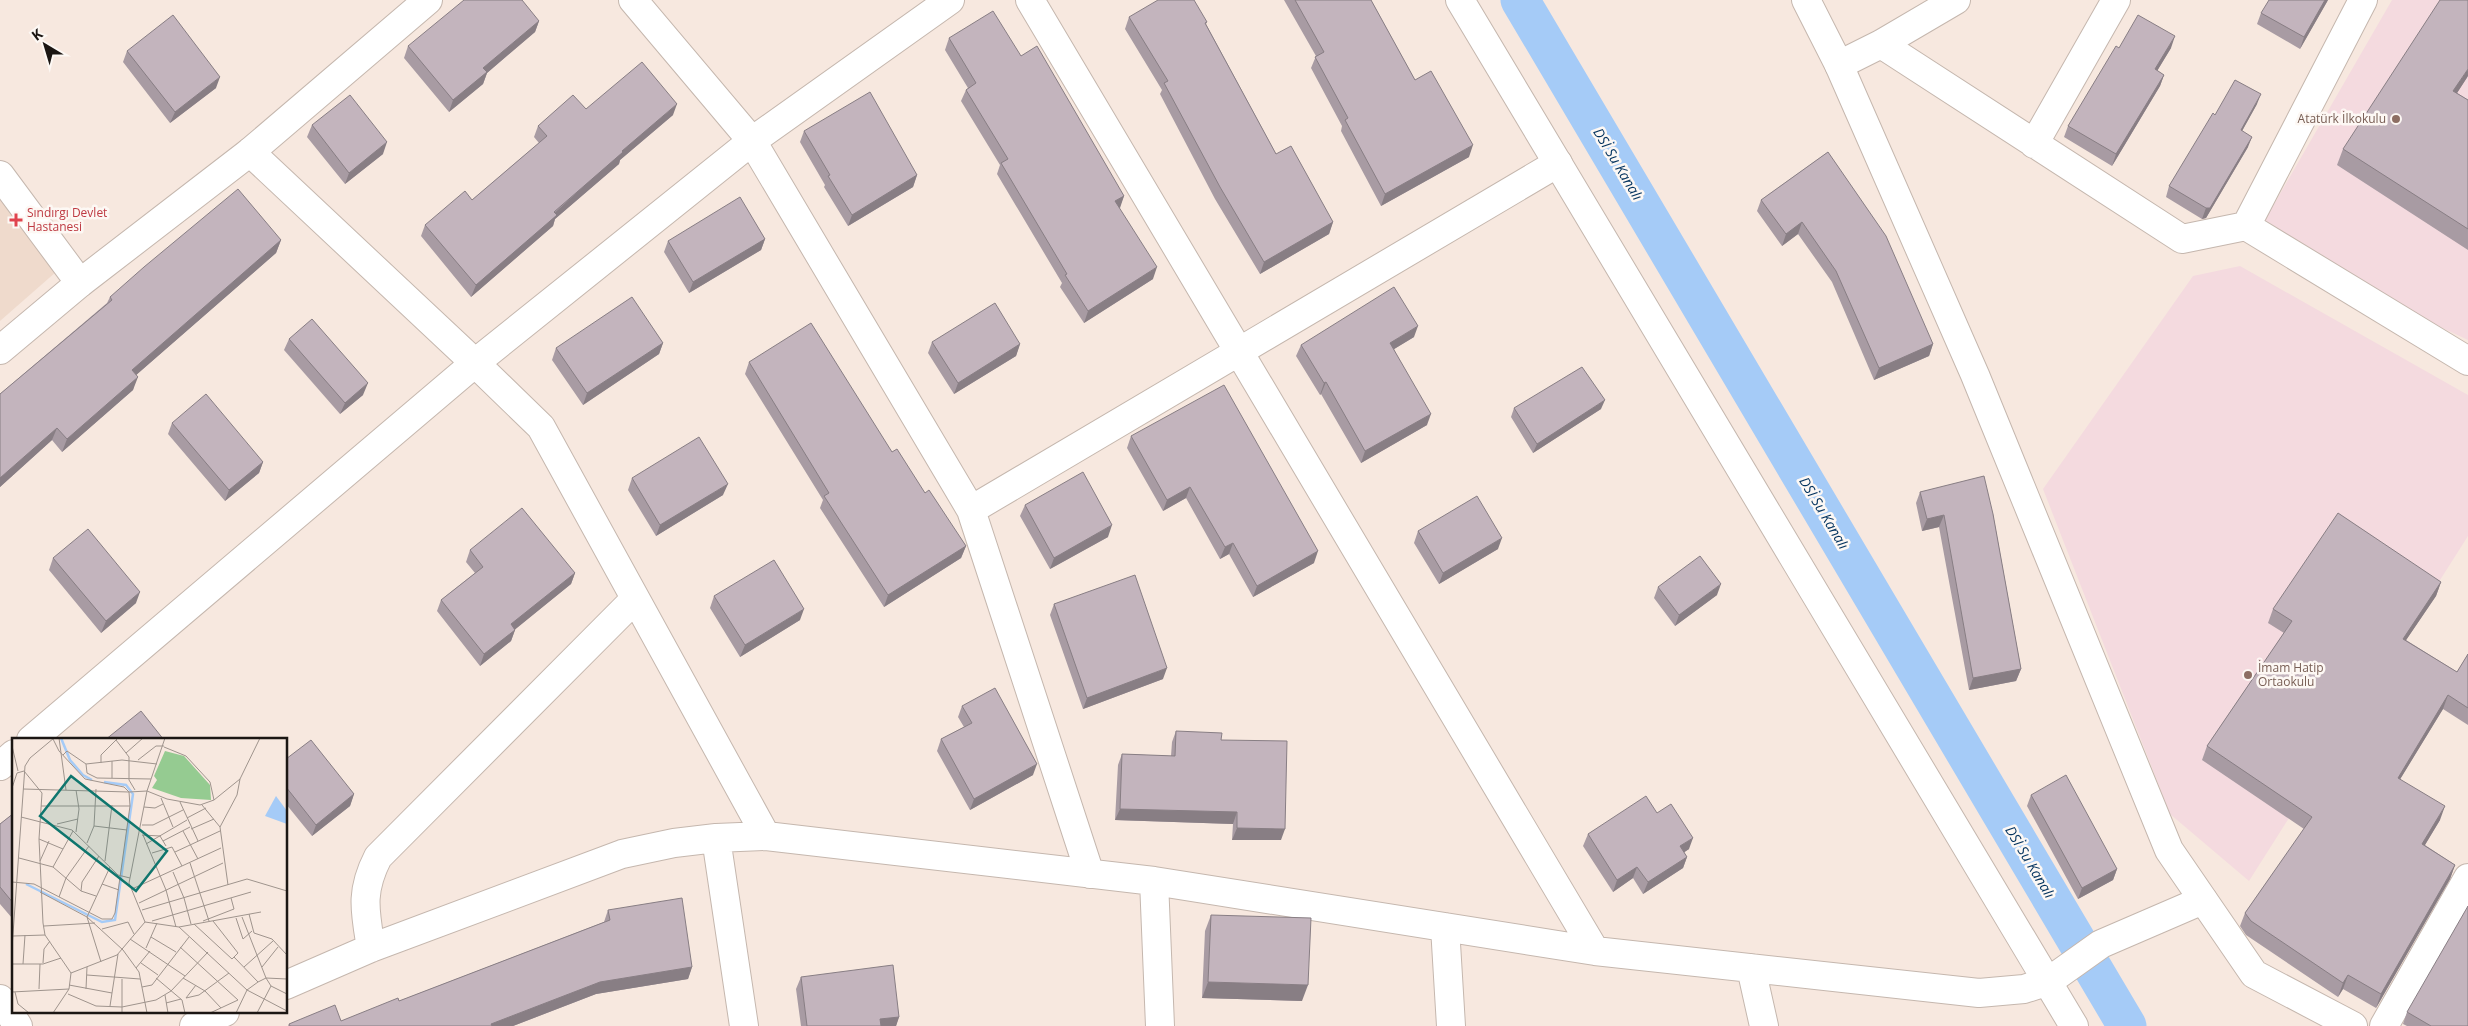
<svg xmlns="http://www.w3.org/2000/svg" width="2468" height="1026" font-family="'Open Sans',sans-serif">
<style>
.built{fill:#efdacc}
.education{fill:#f4dadf}
.lines{fill:none;stroke-linecap:round;stroke-linejoin:round}
.canal{stroke:#a5cbf7;stroke-width:39}
.minor-casing{stroke:#c5b7ae;stroke-width:30}
.tertiary-casing{stroke:#c5b7ae;stroke-width:30}
.minor{stroke:#fff;stroke-width:28}
.tertiary{stroke:#fff;stroke-width:28}
.wall{fill:#a89ba3}
.shaded-wall{fill:#887e84}
.building{fill:#c3b4bd;stroke:#887e84}
.education-dot{fill:#8d6e63;stroke:#fdf8f4;stroke-width:2}
.health-dot{fill:#e0444e;stroke:#fdf8f4;stroke-width:2}
.labels{text-anchor:middle;stroke-width:5;stroke-linejoin:round;paint-order:stroke}
.education-label{font-size:12px;fill:#785e54;stroke:#fdf8f4;text-anchor:end}
.health-label{font-size:12px;fill:#be3a42;stroke:#fdf8f4;text-anchor:start}
.water-label{font-size:14px;font-style:italic;fill:#02325e;stroke:#fdf8f4}
.inset-river{fill:none;stroke:#a5cbf7;stroke-width:2.5}
.inset-road{fill:none;stroke:#9f948d;stroke-width:1}
.view{fill:#0f766e;fill-opacity:0.15;stroke:#0f766e;stroke-width:2.5}
.inset-edge{fill:none;stroke:#1b1613;stroke-width:2.5}
</style>
<rect width="100%" height="100%" fill="#f7e8df"/>
<path class="built" d="M 0,175 L 65,264 L 0,321 Z"/>
<path class="education" d="M 2392,0 L 2468,0 L 2468,340 L 2254,239 Z
M 2240,266 L 2468,395 L 2468,536 L 2249,881 L 2170,814 L 2043,489 L 2193,276 Z"/>
<g class="lines">
<path class="canal" d="M 1520,0 L 2127,1026"/>
<g class="minor-casing">
<path id="minor" d="M 633,0 L 752,141 L 971,510 L 1090,874
M 1030,0 L 1595,951
M 1881,44 L 2182,239 L 2246,226 L 2468,361
M 1839,65 L 1881,44 L 1956,0
M 2034,144 L 2116,0
M 250,152 L 475,363 L 541,427 L 766,836
M 0,175 L 80,283
M 2246,226 L 2363,0
M 971,510 L 1558,163
M 31,740 L 475,363 L 752,141 L 950,0
M 0,766 L 14,754
M 716,838 L 744,1026
M 1154,881 L 1160,1026
M 1445,927 L 1451,1026
M 371,948 C 365,911 360,892 378,857 L 635,599
M 1751,968 L 1764,1026
M 286,985 L 371,948 L 622,854 L 674,843 L 716,838 L 766,836 L 1154,881 L 1595,951 L 1979,993 L 2024,989 L 2049,981 L 2101,944 L 2203,900
M 194,1026 L 225,1012
M 2384,1026 L 2468,878"/>
</g>
<g class="tertiary-casing">
<path id="tertiary" d="M 1460,0 L 2074,1026
M 1806,0 L 1839,65 L 1975,375 L 2169,850 L 2254,974 L 2353,1026
M 0,350 L 80,283 L 250,152 L 428,0
M 0,999 L 18,1026"/>
</g>
<use href="#minor" class="minor"/>
<use href="#tertiary" class="tertiary"/>
</g>
<path class="wall" d="M 1284,0 L 1371,0 L 1415,80 L 1469,157 L 1381,206 L 1341,131 L 1342,126 L 1311,68 L 1316,56 Z
M 2328,0 L 2300,49 L 2257,24 L 2261,13 Z
M 1129,17 L 1207,22 L 1206,24 L 1276,154 L 1333,222 L 1329,234 L 1260,274 L 1215,199 L 1160,94 L 1162,90 L 1125,29 Z
M 539,21 L 535,32 L 487,73 L 483,84 L 449,112 L 404,58 L 408,46 Z
M 949,38 L 1021,56 L 1124,196 L 1119,208 L 1153,279 L 1084,323 L 1060,287 L 1062,283 L 997,174 L 1000,165 L 961,101 L 966,90 L 968,88 L 945,50 Z
M 2119,48 L 2171,48 L 2157,71 L 2164,75 L 2160,86 L 2112,166 L 2064,137 L 2068,126 Z
M 127,51 L 216,88 L 170,123 L 123,62 Z
M 2468,76 L 2457,93 L 2468,100 L 2468,250 L 2337,165 L 2343,149 Z
M 2257,104 L 2242,131 L 2248,147 L 2206,218 L 2202,219 L 2166,197 L 2169,186 L 2215,115 Z
M 586,109 L 673,115 L 620,160 L 619,164 L 555,219 L 553,226 L 471,297 L 421,236 L 425,225 L 472,200 L 539,143 L 534,137 L 538,126 Z
M 312,125 L 383,154 L 345,184 L 307,137 Z
M 804,131 L 917,175 L 913,187 L 848,226 L 824,187 L 825,185 L 800,142 Z
M 1828,152 L 1933,344 L 1929,356 L 1874,380 L 1832,282 L 1798,234 L 1782,246 L 1757,211 L 1761,200 Z
M 765,239 L 761,250 L 689,293 L 664,252 L 668,241 Z
M 281,240 L 276,253 L 136,375 L 133,390 L 62,452 L 52,440 L 0,487 L 0,394 L 107,303 L 110,297 Z
M 1414,337 L 1394,349 L 1427,425 L 1361,463 L 1321,394 L 1320,395 L 1296,356 L 1301,345 Z
M 289,339 L 363,395 L 340,414 L 284,350 Z
M 932,342 L 1020,344 L 1016,356 L 954,394 L 928,353 Z
M 663,343 L 659,354 L 583,405 L 552,360 L 556,348 Z
M 749,362 L 892,452 L 925,493 L 966,546 L 961,558 L 884,607 L 820,508 L 823,500 L 745,374 Z
M 1514,408 L 1601,409 L 1533,453 L 1511,417 Z
M 172,423 L 263,462 L 259,473 L 225,501 L 168,434 Z
M 1131,436 L 1314,563 L 1253,597 L 1229,554 L 1220,559 L 1186,498 L 1163,511 L 1127,448 Z
M 632,478 L 723,495 L 656,536 L 628,490 Z
M 1920,492 L 1993,514 L 2021,669 L 2016,681 L 1969,690 L 1939,527 L 1922,531 L 1916,503 Z
M 1025,505 L 1108,537 L 1050,569 L 1020,516 Z
M 1418,531 L 1498,549 L 1439,584 L 1414,543 Z
M 470,550 L 575,573 L 571,584 L 515,629 L 515,630 L 511,641 L 480,666 L 437,611 L 441,600 L 475,573 L 466,562 Z
M 53,558 L 136,603 L 101,633 L 49,570 Z
M 2441,582 L 2436,596 L 2406,640 L 2457,672 L 2468,654 L 2468,725 L 2443,709 L 2400,779 L 2440,820 L 2425,845 L 2455,865 L 2450,879 L 2376,1008 L 2343,989 L 2338,997 L 2246,935 L 2240,926 L 2245,913 L 2304,829 L 2202,760 L 2207,746 L 2284,633 L 2268,623 L 2273,609 Z
M 1658,587 L 1717,595 L 1675,626 L 1654,598 Z
M 714,596 L 800,620 L 740,657 L 710,608 Z
M 1054,604 L 1163,679 L 1083,709 L 1050,615 Z
M 962,706 L 1033,775 L 970,810 L 937,751 L 941,739 L 964,727 L 958,717 Z
M 1176,731 L 1221,740 L 1281,840 L 1232,840 L 1233,824 L 1115,820 L 1118,765 L 1122,754 L 1171,756 L 1172,742 Z
M 286,759 L 354,794 L 350,806 L 312,836 L 286,804 Z
M 2031,795 L 2117,869 L 2113,880 L 2078,899 L 2027,806 Z
M 14,813 L 14,917 L 12,918 L 0,904 L 0,824 Z
M 1657,813 L 1689,849 L 1684,852 L 1687,857 L 1683,868 L 1643,894 L 1633,878 L 1613,892 L 1583,846 L 1588,834 Z
M 608,910 L 692,967 L 688,979 L 596,994 L 513,1026 L 288,1026 L 289,1024 L 341,1021 L 399,1001 L 604,922 Z
M 1211,915 L 1302,1001 L 1202,998 L 1205,931 Z
M 801,977 L 899,1017 L 896,1026 L 801,1026 L 796,989 Z
M 2407,1012 L 2468,1026 L 2407,1026 L 2403,1024 Z"/>
<path class="shaded-wall" d="M 2325,0 L 2328,0 L 2300,49 L 2304,37 Z
M 539,21 L 535,32 L 487,73 L 483,84 L 449,112 L 453,100 L 483,68 Z
M 2175,36 L 2171,48 L 2151,81 L 2155,69 Z
M 2468,69 L 2468,76 L 2448,107 L 2453,91 Z
M 2164,75 L 2160,86 L 2112,166 L 2116,154 Z
M 220,77 L 216,88 L 170,123 L 175,112 Z
M 2261,94 L 2257,104 L 2237,140 L 2241,130 Z
M 677,104 L 673,115 L 620,160 L 619,164 L 555,219 L 553,226 L 471,297 L 476,285 L 622,151 Z
M 2252,137 L 2248,147 L 2206,218 L 2202,219 L 2206,208 Z
M 387,142 L 383,154 L 345,184 L 349,173 Z
M 1473,145 L 1469,157 L 1381,206 L 1385,194 Z
M 917,175 L 913,187 L 848,226 L 852,215 Z
M 1124,196 L 1120,208 L 1111,213 L 1115,201 Z
M 1333,222 L 1329,234 L 1260,274 L 1264,262 Z
M 1802,222 L 1798,234 L 1782,246 L 1786,234 Z
M 765,239 L 761,250 L 689,293 L 693,282 Z
M 281,240 L 276,253 L 127,383 L 132,370 Z
M 1157,267 L 1153,279 L 1084,323 L 1088,311 Z
M 1418,326 L 1414,337 L 1386,354 L 1390,343 Z
M 663,343 L 659,354 L 583,405 L 587,393 Z
M 1020,344 L 1016,356 L 954,394 L 958,383 Z
M 1933,344 L 1929,356 L 1874,380 L 1879,368 Z
M 138,377 L 133,390 L 62,452 L 67,439 Z
M 1326,382 L 1321,394 L 1320,395 L 1324,383 Z
M 368,383 L 363,395 L 340,414 L 345,403 Z
M 1605,400 L 1601,409 L 1533,453 L 1537,444 Z
M 1431,414 L 1427,425 L 1361,463 L 1365,451 Z
M 57,428 L 52,440 L 0,487 L 0,478 Z
M 263,462 L 259,473 L 225,501 L 229,490 Z
M 728,484 L 723,495 L 656,536 L 660,525 Z
M 1190,487 L 1186,498 L 1163,511 L 1167,500 Z
M 1944,515 L 1939,527 L 1922,531 L 1927,519 Z
M 1112,525 L 1108,537 L 1050,569 L 1054,558 Z
M 1502,538 L 1498,549 L 1439,584 L 1443,573 Z
M 1233,543 L 1229,554 L 1220,559 L 1225,547 Z
M 966,546 L 961,558 L 884,607 L 888,595 Z
M 1318,551 L 1314,563 L 1253,597 L 1257,586 Z
M 575,573 L 571,584 L 507,636 L 511,624 Z
M 2441,582 L 2436,596 L 2398,652 L 2403,639 Z
M 1721,584 L 1717,595 L 1675,626 L 1679,615 Z
M 140,592 L 136,603 L 101,633 L 106,621 Z
M 804,609 L 800,620 L 740,657 L 745,645 Z
M 515,630 L 511,641 L 480,666 L 484,654 Z
M 1167,668 L 1163,679 L 1083,709 L 1087,698 Z
M 2021,669 L 2016,681 L 1969,690 L 1973,678 Z
M 2448,695 L 2443,709 L 2393,791 L 2398,778 Z
M 1037,764 L 1033,775 L 970,810 L 974,799 Z
M 354,794 L 350,806 L 312,836 L 316,825 Z
M 2445,806 L 2440,820 L 2417,858 L 2422,844 Z
M 1120,809 L 1237,812 L 1233,824 L 1115,820 Z
M 1237,828 L 1285,829 L 1281,840 L 1232,840 Z
M 1693,838 L 1689,849 L 1676,858 L 1680,846 Z
M 1687,857 L 1683,868 L 1643,894 L 1648,882 Z
M 2455,865 L 2450,879 L 2376,1008 L 2381,994 Z
M 1637,867 L 1633,878 L 1613,892 L 1617,880 Z
M 2117,869 L 2113,880 L 2078,899 L 2082,888 Z
M 692,967 L 688,979 L 596,994 L 513,1026 L 491,1026 L 491,1024 L 600,982 Z
M 2348,975 L 2343,989 L 2338,997 L 2343,983 Z
M 1208,982 L 1308,985 L 1302,1001 L 1202,998 Z
M 899,1017 L 896,1026 L 878,1026 L 880,1019 Z"/>
<path class="building" d="M 464,0 L 522,0 L 539,21 L 483,68 L 487,72 L 453,100 L 408,46 Z
M 1158,0 L 1194,0 L 1207,22 L 1205,23 L 1276,154 L 1291,146 L 1333,222 L 1264,262 L 1220,187 L 1164,83 L 1168,81 L 1129,17 Z
M 1295,0 L 1371,0 L 1415,80 L 1431,71 L 1473,145 L 1385,194 L 1345,120 L 1348,118 L 1315,57 L 1324,52 Z
M 2269,0 L 2325,0 L 2304,37 L 2261,13 Z
M 2440,0 L 2468,0 L 2468,69 L 2453,91 L 2468,100 L 2468,229 L 2343,149 Z
M 993,11 L 1021,56 L 1037,46 L 1124,196 L 1115,201 L 1157,267 L 1088,311 L 1065,275 L 1067,274 L 1001,163 L 1008,159 L 966,90 L 976,83 L 949,38 Z
M 173,15 L 220,77 L 175,112 L 127,51 Z
M 2138,15 L 2175,36 L 2155,69 L 2164,75 L 2116,154 L 2068,126 L 2116,46 L 2119,48 Z
M 642,62 L 677,104 L 622,151 L 623,152 L 554,212 L 557,215 L 476,285 L 425,225 L 465,191 L 472,200 L 547,136 L 538,126 L 573,95 L 586,109 Z
M 2235,80 L 2261,94 L 2241,130 L 2252,137 L 2210,208 L 2206,208 L 2169,186 L 2213,113 L 2215,115 Z
M 870,92 L 917,175 L 852,215 L 828,176 L 830,175 L 804,131 Z
M 350,95 L 387,142 L 349,173 L 312,125 Z
M 1828,152 L 1886,236 L 1933,344 L 1879,368 L 1836,271 L 1802,222 L 1786,234 L 1761,200 Z
M 238,189 L 281,240 L 132,370 L 138,377 L 67,439 L 57,428 L 0,478 L 0,394 L 112,300 L 110,297 L 144,267 Z
M 740,197 L 765,239 L 693,282 L 668,241 Z
M 1394,287 L 1418,326 L 1390,343 L 1431,414 L 1365,451 L 1326,382 L 1324,383 L 1301,345 Z
M 632,297 L 663,343 L 587,393 L 556,348 Z
M 995,303 L 1020,344 L 958,383 L 932,342 Z
M 312,319 L 368,383 L 345,403 L 289,339 Z
M 811,323 L 892,452 L 897,449 L 925,493 L 929,490 L 966,546 L 888,595 L 824,496 L 829,493 L 749,362 Z
M 1582,367 L 1605,400 L 1537,444 L 1514,408 Z
M 1224,385 L 1318,551 L 1257,586 L 1233,543 L 1225,547 L 1190,487 L 1167,500 L 1131,436 Z
M 206,394 L 263,462 L 229,490 L 172,423 Z
M 699,437 L 728,484 L 660,525 L 632,478 Z
M 1083,472 L 1112,525 L 1054,558 L 1025,505 Z
M 1984,476 L 1993,514 L 2021,669 L 1973,678 L 1944,515 L 1927,519 L 1920,492 Z
M 1477,496 L 1502,538 L 1443,573 L 1418,531 Z
M 522,508 L 575,573 L 511,624 L 515,630 L 484,654 L 441,600 L 483,567 L 470,550 Z
M 2338,513 L 2441,582 L 2403,639 L 2457,672 L 2468,654 L 2468,708 L 2448,695 L 2398,778 L 2445,806 L 2422,844 L 2455,865 L 2381,994 L 2348,975 L 2343,983 L 2251,921 L 2245,913 L 2312,817 L 2207,746 L 2292,621 L 2273,609 Z
M 88,529 L 140,592 L 106,621 L 53,558 Z
M 1700,556 L 1721,584 L 1679,615 L 1658,587 Z
M 774,560 L 804,609 L 745,645 L 714,596 Z
M 1135,575 L 1167,668 L 1087,698 L 1054,604 Z
M 995,688 L 1037,764 L 974,799 L 941,739 L 972,723 L 962,706 Z
M 141,711 L 164,740 L 105,740 Z
M 1176,731 L 1222,733 L 1221,740 L 1287,741 L 1285,829 L 1237,828 L 1237,812 L 1120,809 L 1122,754 L 1175,756 Z
M 311,740 L 354,794 L 316,825 L 286,787 L 286,759 Z
M 2066,775 L 2117,869 L 2082,888 L 2031,795 Z
M 1646,796 L 1657,813 L 1671,804 L 1693,838 L 1680,846 L 1687,857 L 1648,882 L 1637,867 L 1617,880 L 1588,834 Z
M 14,813 L 14,904 L 0,887 L 0,824 Z
M 682,898 L 692,967 L 600,982 L 491,1024 L 492,1026 L 290,1026 L 289,1024 L 335,1005 L 341,1021 L 398,998 L 399,1001 L 610,920 L 608,910 Z
M 2468,906 L 2468,1026 L 2431,1026 L 2407,1012 Z
M 1211,915 L 1311,918 L 1308,985 L 1208,982 Z
M 893,965 L 899,1017 L 880,1019 L 881,1026 L 807,1026 L 801,977 Z"/>
<g class="education-dot">
<circle cx="2396" cy="119" r="5"/>
<circle cx="2248" cy="675" r="5"/>
</g>
<path class="health-dot" d="M13.5 212.5h5v5h5v5h-5v5h-5v-5h-5v-5h5z"/>
<g class="labels">
<g class="education-label">
<text x="2386" y="123">Atatürk İlkokulu</text>
<text x="2258" y="672" text-anchor="start">İmam Hatip<tspan x="2258" dy="14">Ortaokulu</tspan></text>
</g>
<g class="health-label">
<text x="27" y="217">Sındırgı Devlet<tspan x="27" dy="14">Hastanesi</tspan></text>
</g>
<g class="water-label">
<text transform="translate(1618 164) rotate(59)" y="5">DSİ Su Kanalı</text>
<text transform="translate(1824 513) rotate(59)" y="5">DSİ Su Kanalı</text>
<text transform="translate(2030 862) rotate(59)" y="5">DSİ Su Kanalı</text>
</g>
</g>
<g transform="translate(12 738)">
<rect width="275" height="275" fill="#f7e8df"/>
<path d="M 153,13 L 172,18 L 198,47 L 199,62 L 169,60 L 140,50 L 145,42 L 142,38 Z" fill="#95cb91"/>
<path d="M 264,58 L 275,73 L 275,86 L 253,78 Z" fill="#a5cbf7"/>
<path class="inset-river" d="M 49,0 L 58,22 L 71,37 L 80,42M 14,146 L 90,184 L 103,182 L 121,56 L 114,47 L 92,44"/>
<path class="inset-road" d="M 47,0 L 54,52M 153,0 L 135,53 L 155,61 L 188,67 L 202,62 L 228,41 L 248,0M 41,1 L 47,13 L 73,41 L 112,49 L 117,54 L 135,53 L 117,145 L 133,184M 104,2 L 117,19 L 117,42 L 123,52M 0,8 L 6,33M 152,9 L 174,18 L 198,44 L 202,62M 114,15 L 131,0M 51,17 L 55,13 L 74,26 L 110,22 L 145,26M 126,22 L 144,8 L 152,8M 89,25 L 89,17 L 106,0M 74,26 L 75,35 L 85,40 L 139,41M 100,40 L 100,23M 0,50 L 5,35 L 12,33 L 30,55 L 27,101 L 31,185 L 33,197 L 59,235M 149,60 L 161,89M 168,64 L 186,103M 190,67 L 208,89 L 216,147M 29,68 L 118,68M 132,69 L 143,70 L 151,66M 9,79 L 60,92 L 106,137 L 118,140M 175,80 L 194,70M 45,86 L 66,81M 130,87 L 141,87 L 171,72M 82,88 L 115,92M 208,89 L 225,57 L 228,41M 179,91 L 202,81M 171,93 L 186,121M 64,94 L 67,71 L 64,52M 130,97 L 148,98 L 154,108M 131,97 L 154,152 L 164,189M 27,101 L 51,111M 151,103 L 178,89M 75,105 L 82,88 L 84,51M 134,106 L 175,82M 163,114 L 208,93M 140,115 L 160,109 L 170,128M 7,120 L 41,129 L 61,93M 28,123 L 37,103M 93,123 L 100,67M 178,125 L 197,183M 41,129 L 69,153 L 84,158M 161,134 L 172,160 L 179,186M 0,144 L 22,146 L 90,181 L 100,181 L 103,175 L 118,68 L 117,54 L 11,51M 90,146 L 107,152M 120,151 L 209,110M 69,153 L 70,144 L 87,118M 28,154 L 75,179 L 111,212 L 127,234 L 135,275M 47,159 L 54,140 L 77,108M 127,165 L 211,125M 130,172 L 235,141 L 275,153M 237,176 L 242,195 L 260,201 L 275,217M 230,179 L 254,240 L 259,248 L 275,256M 224,180 L 231,201 L 240,193M 140,183 L 239,154M 191,183 L 222,171 L 219,160M 182,186 L 220,221 L 226,215 L 201,183M 32,188 L 83,185M 167,189 L 235,252 L 275,273M 90,191 L 116,184 L 122,196M 1,198 L 33,197M 139,199 L 164,214M 118,201 L 173,238M 168,209 L 226,262M 0,210 L 13,28 L 18,20 L 42,0M 134,210 L 145,185M 222,219 L 246,244M 89,224 L 75,179 L 98,129M 31,225 L 32,211 L 38,203M 129,225 L 146,237M 0,226 L 31,226 L 49,220M 11,226 L 13,197M 232,229 L 261,203M 250,229 L 266,209M 124,230 L 138,213M 75,237 L 128,241M 144,240 L 170,262 L 173,275M 171,240 L 193,253 L 209,270M 57,247 L 100,255M 130,249 L 140,247 L 177,199M 27,251 L 28,226M 74,251 L 75,229M 0,254 L 57,251 L 59,235 L 105,217 L 133,184 L 167,189 L 249,174M 3,254 L 6,266 L 17,275M 56,256 L 84,268 L 110,269 L 144,262 L 159,253 L 196,214M 153,257 L 156,275M 174,260 L 187,257 L 217,235M 174,260 L 184,247M 154,265 L 169,261M 98,268 L 106,216M 41,275 L 57,251M 110,275 L 110,241M 198,275 L 226,262M 224,275 L 235,252 L 246,244 L 254,240 L 275,241M 245,275 L 259,248"/>
<path class="view" d="M 59,38 L 155,113 L 124,153 L 28,78 Z"/>
<rect width="275" height="275" class="inset-edge"/>
</g>
<g transform="translate(45 45) rotate(322)" stroke="#fdf8f4" stroke-width="4" paint-order="stroke">
<path d="M0-4L9 19L0 12L-9 19Z" fill="#1b1613"/>
<text y="-8" font-size="14" font-weight="bold" text-anchor="middle" fill="#1b1613">K</text>
</g>
</svg>
